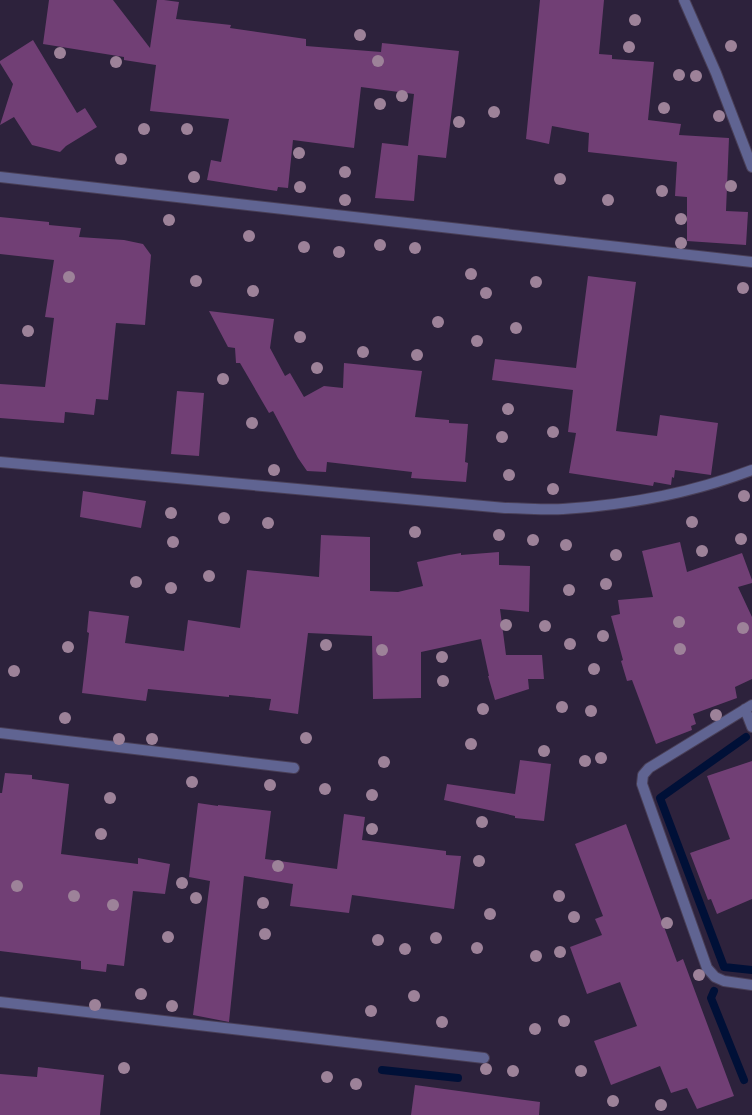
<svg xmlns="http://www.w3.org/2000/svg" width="752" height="1115" font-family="'IBM Plex Serif',serif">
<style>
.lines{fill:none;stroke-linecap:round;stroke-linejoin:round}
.stream{stroke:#001037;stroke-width:8}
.building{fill:#713f75}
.street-casing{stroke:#493f57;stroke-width:12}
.street{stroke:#606492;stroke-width:10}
.tree{fill:#9d8299}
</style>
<rect width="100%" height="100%" fill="#2d223c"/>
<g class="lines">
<path class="stream" d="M 746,737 L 660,798 L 724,967 L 752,970
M 714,991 L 711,998 L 744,1080
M 382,1070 L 458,1078"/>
</g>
<path class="building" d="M 49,0 L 113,0 L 150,48 L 157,0 L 164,0 L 179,2 L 176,19 L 231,25 L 230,28 L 306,39 L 306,46 L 381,52 L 382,43 L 459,51 L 446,158 L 418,155 L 414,201 L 375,198 L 382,143 L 408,146 L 414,94 L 361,87 L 354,148 L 293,140 L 288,188 L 278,187 L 277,191 L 207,180 L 211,160 L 221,162 L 229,119 L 150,111 L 156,65 L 124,60 L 124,57 L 43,44 Z
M 540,0 L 604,0 L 599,54 L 612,55 L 612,59 L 654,62 L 648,120 L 681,124 L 679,135 L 729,138 L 726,211 L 748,212 L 746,245 L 687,241 L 687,197 L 675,196 L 677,162 L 588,152 L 589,133 L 552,126 L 549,144 L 526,139 Z
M 33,40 L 77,113 L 85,108 L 97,127 L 66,146 L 60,152 L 32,145 L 14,117 L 0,125 L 13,84 L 0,63 L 0,61 Z
M 0,217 L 49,222 L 49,225 L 81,228 L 79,237 L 124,240 L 143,244 L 151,255 L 145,325 L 116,323 L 108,400 L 96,399 L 94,415 L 65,412 L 64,423 L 0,418 L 0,384 L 45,387 L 54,318 L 45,317 L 54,260 L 0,254 Z
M 588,276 L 636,282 L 616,431 L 657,436 L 660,415 L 718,423 L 711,475 L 675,470 L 674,478 L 672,477 L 671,485 L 654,482 L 653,486 L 569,473 L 576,433 L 568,432 L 573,390 L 492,380 L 495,359 L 576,368 Z
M 209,311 L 274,319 L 270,348 L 285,376 L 290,373 L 304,397 L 324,386 L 343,388 L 344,363 L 422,371 L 415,417 L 449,420 L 449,423 L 468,424 L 465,462 L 468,463 L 466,482 L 411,478 L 412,472 L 327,462 L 326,472 L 307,471 L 298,458 L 273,411 L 269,413 L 240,363 L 236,363 L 235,348 L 228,347 Z
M 177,391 L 204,393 L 199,456 L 171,454 Z
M 83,491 L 146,501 L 141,528 L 80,517 Z
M 321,535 L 370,537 L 370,591 L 398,592 L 423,586 L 417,562 L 449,555 L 461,553 L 461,555 L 499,552 L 499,565 L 530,566 L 529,612 L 500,609 L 506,655 L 542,655 L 544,679 L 528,679 L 529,689 L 495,700 L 488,676 L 489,676 L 481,639 L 421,652 L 421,698 L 373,699 L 372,636 L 308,633 L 298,714 L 269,710 L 271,699 L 229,695 L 229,697 L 148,689 L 146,701 L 82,693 L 89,633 L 87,632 L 89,611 L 129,616 L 125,643 L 184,651 L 188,620 L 240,628 L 247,570 L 319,577 Z
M 680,542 L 687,572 L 742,553 L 752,580 L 752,583 L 738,587 L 752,617 L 752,679 L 735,687 L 737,698 L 693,714 L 696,724 L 691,726 L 692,730 L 656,744 L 632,680 L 627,681 L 621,661 L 623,660 L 611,616 L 620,614 L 618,600 L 653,597 L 642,551 Z
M 520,760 L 551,764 L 544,821 L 515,818 L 515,816 L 444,800 L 447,784 L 515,794 Z
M 752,761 L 752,899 L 717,914 L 711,899 L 708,900 L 690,853 L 730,839 L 707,776 Z
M 5,773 L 32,775 L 32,779 L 69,784 L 61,854 L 138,864 L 138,858 L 170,864 L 165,894 L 133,891 L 124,966 L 107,964 L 106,972 L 81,969 L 81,961 L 0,951 L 0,793 L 2,793 Z
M 198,803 L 218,806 L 218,805 L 271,811 L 265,859 L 337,869 L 344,814 L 365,817 L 362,840 L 446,851 L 446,855 L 461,856 L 454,909 L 352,895 L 349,913 L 290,906 L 293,884 L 244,876 L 229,1022 L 193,1015 L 210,881 L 189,877 Z
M 626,824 L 677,962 L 683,959 L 734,1096 L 697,1109 L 687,1088 L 671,1093 L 660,1066 L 611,1085 L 594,1041 L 637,1026 L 620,982 L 587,994 L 570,947 L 602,935 L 595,919 L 603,916 L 575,844 Z
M 38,1067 L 104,1075 L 100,1115 L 0,1115 L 0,1074 L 37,1077 Z
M 415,1085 L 540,1102 L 539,1115 L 411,1115 Z"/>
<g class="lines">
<g class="street-casing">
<path id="street" d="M 684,0 L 716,73 L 752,167
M 0,177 L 752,262
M 0,462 L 505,508 C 524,508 543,510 563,509 C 627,505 692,493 752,470
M 752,705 L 649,768 L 643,775 L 642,784 L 707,968 L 715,977 L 724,981 L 752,985
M 745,709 L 752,727
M 0,733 L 294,768
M 0,1002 L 484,1058"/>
</g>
<use href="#street" class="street"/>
</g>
<g class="tree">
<circle cx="635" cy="20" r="6"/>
<circle cx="360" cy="35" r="6"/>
<circle cx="731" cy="46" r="6"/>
<circle cx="629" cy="47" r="6"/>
<circle cx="60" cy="53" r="6"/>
<circle cx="378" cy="61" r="6"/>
<circle cx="116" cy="62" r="6"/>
<circle cx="679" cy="75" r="6"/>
<circle cx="696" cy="76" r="6"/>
<circle cx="402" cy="96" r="6"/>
<circle cx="380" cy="104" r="6"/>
<circle cx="664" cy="108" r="6"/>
<circle cx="494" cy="112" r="6"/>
<circle cx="719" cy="116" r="6"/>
<circle cx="459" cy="122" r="6"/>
<circle cx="144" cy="129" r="6"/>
<circle cx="187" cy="129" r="6"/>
<circle cx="299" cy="153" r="6"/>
<circle cx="121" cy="159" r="6"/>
<circle cx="345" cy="172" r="6"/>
<circle cx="194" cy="177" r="6"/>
<circle cx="560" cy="179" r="6"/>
<circle cx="731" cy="186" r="6"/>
<circle cx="300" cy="187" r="6"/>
<circle cx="662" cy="191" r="6"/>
<circle cx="345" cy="200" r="6"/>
<circle cx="608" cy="200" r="6"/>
<circle cx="681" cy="219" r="6"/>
<circle cx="169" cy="220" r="6"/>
<circle cx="249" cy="236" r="6"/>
<circle cx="681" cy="243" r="6"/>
<circle cx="380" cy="245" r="6"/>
<circle cx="304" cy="247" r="6"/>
<circle cx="415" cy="248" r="6"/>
<circle cx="339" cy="252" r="6"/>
<circle cx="471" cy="274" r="6"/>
<circle cx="69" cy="277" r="6"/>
<circle cx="196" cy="281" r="6"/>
<circle cx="536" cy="282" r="6"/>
<circle cx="743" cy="288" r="6"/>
<circle cx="253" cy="291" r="6"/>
<circle cx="486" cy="293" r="6"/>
<circle cx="438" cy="322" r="6"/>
<circle cx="516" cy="328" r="6"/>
<circle cx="28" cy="331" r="6"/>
<circle cx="300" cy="337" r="6"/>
<circle cx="477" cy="341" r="6"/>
<circle cx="363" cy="352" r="6"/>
<circle cx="417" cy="355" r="6"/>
<circle cx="317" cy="368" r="6"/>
<circle cx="223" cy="379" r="6"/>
<circle cx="508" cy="409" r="6"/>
<circle cx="252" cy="423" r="6"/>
<circle cx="553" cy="432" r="6"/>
<circle cx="502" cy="437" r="6"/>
<circle cx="274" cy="470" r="6"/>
<circle cx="509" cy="475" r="6"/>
<circle cx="553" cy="489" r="6"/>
<circle cx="744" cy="496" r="6"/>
<circle cx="171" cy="513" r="6"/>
<circle cx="224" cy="518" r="6"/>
<circle cx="692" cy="522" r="6"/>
<circle cx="268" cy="523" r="6"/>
<circle cx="415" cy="532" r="6"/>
<circle cx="499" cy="535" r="6"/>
<circle cx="741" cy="539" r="6"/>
<circle cx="533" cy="540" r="6"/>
<circle cx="173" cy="542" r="6"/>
<circle cx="566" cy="545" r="6"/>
<circle cx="702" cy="551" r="6"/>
<circle cx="616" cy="555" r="6"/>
<circle cx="209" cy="576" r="6"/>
<circle cx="136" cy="582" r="6"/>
<circle cx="606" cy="584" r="6"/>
<circle cx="171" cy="588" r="6"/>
<circle cx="569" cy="590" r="6"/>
<circle cx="679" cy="622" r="6"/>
<circle cx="506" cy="625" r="6"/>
<circle cx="545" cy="626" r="6"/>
<circle cx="743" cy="628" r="6"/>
<circle cx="603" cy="636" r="6"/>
<circle cx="570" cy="644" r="6"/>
<circle cx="326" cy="645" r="6"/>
<circle cx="68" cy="647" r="6"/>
<circle cx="680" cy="649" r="6"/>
<circle cx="382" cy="650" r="6"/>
<circle cx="442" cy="657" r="6"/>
<circle cx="594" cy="669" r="6"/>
<circle cx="14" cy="671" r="6"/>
<circle cx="443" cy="681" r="6"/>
<circle cx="562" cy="707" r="6"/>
<circle cx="483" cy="709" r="6"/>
<circle cx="591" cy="711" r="6"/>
<circle cx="716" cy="715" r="6"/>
<circle cx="65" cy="718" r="6"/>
<circle cx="306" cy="738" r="6"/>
<circle cx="119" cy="739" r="6"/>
<circle cx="152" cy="739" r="6"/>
<circle cx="471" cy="744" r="6"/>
<circle cx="544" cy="751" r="6"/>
<circle cx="601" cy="758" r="6"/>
<circle cx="585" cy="761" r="6"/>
<circle cx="384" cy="762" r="6"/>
<circle cx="192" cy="782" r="6"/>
<circle cx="270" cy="785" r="6"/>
<circle cx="325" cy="789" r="6"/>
<circle cx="372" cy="795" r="6"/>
<circle cx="110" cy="798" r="6"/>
<circle cx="482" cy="822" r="6"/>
<circle cx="372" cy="829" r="6"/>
<circle cx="101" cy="834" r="6"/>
<circle cx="479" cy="861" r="6"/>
<circle cx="278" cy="866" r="6"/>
<circle cx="182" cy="883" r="6"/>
<circle cx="17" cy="886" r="6"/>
<circle cx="74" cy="896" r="6"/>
<circle cx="559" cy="896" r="6"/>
<circle cx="196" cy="898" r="6"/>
<circle cx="263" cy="903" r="6"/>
<circle cx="113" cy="905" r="6"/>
<circle cx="490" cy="914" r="6"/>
<circle cx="574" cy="917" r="6"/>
<circle cx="667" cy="923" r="6"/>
<circle cx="265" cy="934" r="6"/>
<circle cx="168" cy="937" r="6"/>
<circle cx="436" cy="938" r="6"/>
<circle cx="378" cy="940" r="6"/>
<circle cx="477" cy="948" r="6"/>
<circle cx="405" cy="949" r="6"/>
<circle cx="560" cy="952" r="6"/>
<circle cx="536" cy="956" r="6"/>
<circle cx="699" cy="975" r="6"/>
<circle cx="141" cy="994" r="6"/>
<circle cx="414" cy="996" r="6"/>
<circle cx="95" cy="1005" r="6"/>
<circle cx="172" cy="1006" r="6"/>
<circle cx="371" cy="1011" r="6"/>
<circle cx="564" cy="1021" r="6"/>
<circle cx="442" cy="1022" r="6"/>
<circle cx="535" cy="1029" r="6"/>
<circle cx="124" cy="1068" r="6"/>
<circle cx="486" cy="1069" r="6"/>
<circle cx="513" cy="1071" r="6"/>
<circle cx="581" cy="1071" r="6"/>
<circle cx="327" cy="1077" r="6"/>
<circle cx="356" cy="1084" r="6"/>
<circle cx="613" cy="1101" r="6"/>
<circle cx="661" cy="1105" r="6"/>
</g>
</svg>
